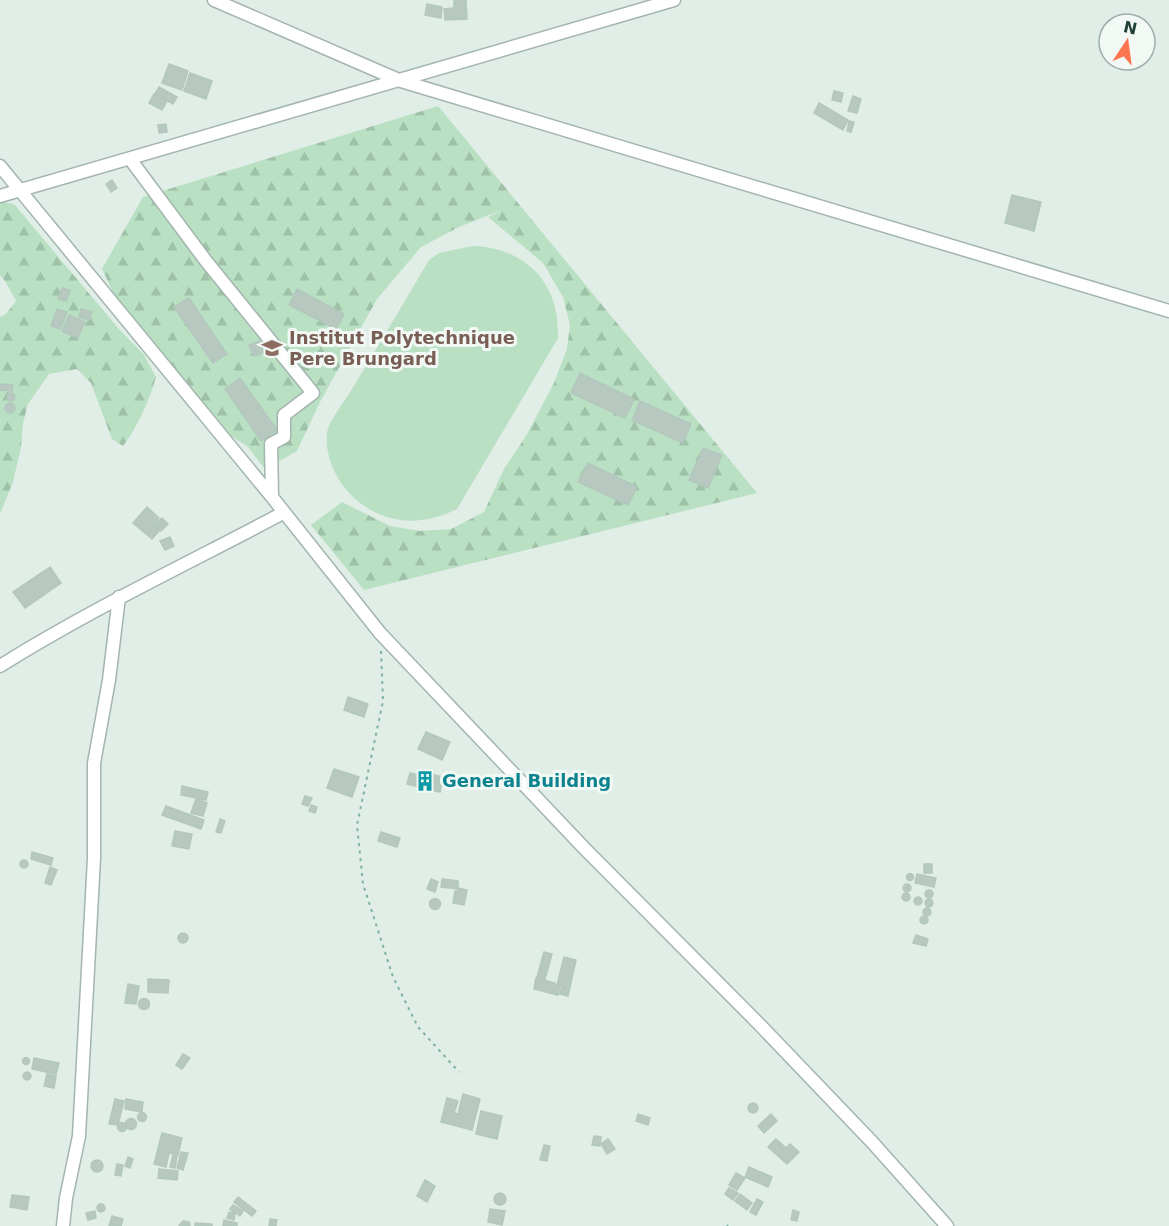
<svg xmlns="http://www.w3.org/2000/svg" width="1169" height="1226" font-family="'DejaVu Sans',sans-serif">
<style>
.forest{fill:url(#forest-firs)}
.pitch{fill:#b9e0c2}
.building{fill:#b6c8c0;stroke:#b3c7be;stroke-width:1.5}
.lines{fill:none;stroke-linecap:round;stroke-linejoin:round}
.minor-casing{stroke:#a3b5ae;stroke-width:15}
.path{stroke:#7fb3a1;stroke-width:2;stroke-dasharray:3 4.5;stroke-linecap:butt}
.minor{stroke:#fff;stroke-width:12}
.labels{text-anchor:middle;stroke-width:6;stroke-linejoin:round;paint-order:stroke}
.education-label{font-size:18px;font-weight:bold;fill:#785e54;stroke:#f2f9f5;text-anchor:start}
.culture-label{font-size:18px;font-weight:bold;fill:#0d838f;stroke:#f2f9f5;text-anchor:start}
</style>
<defs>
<pattern id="forest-firs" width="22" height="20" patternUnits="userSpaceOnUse" patternTransform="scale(1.5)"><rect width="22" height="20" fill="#b9e0c2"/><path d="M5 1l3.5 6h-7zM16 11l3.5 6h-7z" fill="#9fc1a7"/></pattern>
</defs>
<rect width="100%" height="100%" fill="#e1ede7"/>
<path class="forest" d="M 438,106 L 757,493 L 364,590 L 311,525 L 342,502 L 390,526 L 420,531 L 451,529 L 484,512 L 504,469 L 526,436 L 554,383 L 567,349 L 570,325 L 563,297 L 543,263 L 488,217 L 504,209 L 459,227 L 421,247 L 377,299 L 320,402 L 297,451 L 265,469 L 247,446 L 231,436 L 114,294 L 102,269 L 143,197 Z
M 3,202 L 14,204 L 118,328 L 144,355 L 156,377 C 149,401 138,426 123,446 L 112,439 L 91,383 L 77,369 L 49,374 L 28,404 L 23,423 L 21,447 L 13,482 L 0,514 L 0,317 L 6,314 L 16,301 L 5,281 L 0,275 L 0,203 Z"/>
<path class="pitch" d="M 473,246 C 527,248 560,284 558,338 L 457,509 C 429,523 397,526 369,509 C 344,494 324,464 327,433 C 328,423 343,403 349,394 C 376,349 403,305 429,260 L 439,253 Z"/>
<path class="building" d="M 454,0 L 466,0 L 467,19 L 445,20 L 444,9 L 454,8 Z
M 427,4 L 442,7 L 441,18 L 425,15 Z
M 169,64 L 188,71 L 182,90 L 162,83 Z
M 190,73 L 212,81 L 206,99 L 184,91 Z
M 159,87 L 177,97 L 173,104 L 155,94 Z
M 834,91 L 843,93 L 841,102 L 832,100 Z
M 154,94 L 167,101 L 162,110 L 149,103 Z
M 853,96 L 861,99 L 857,113 L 848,111 Z
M 819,103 L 848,120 L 843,130 L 814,113 Z
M 849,121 L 854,122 L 851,132 L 847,131 Z
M 166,124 L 167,132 L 159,133 L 158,125 Z
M 112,180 L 117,188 L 111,192 L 106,184 Z
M 1012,195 L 1041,202 L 1034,231 L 1005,223 Z
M 62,288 L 70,290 L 66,301 L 58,299 Z
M 297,289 L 344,314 L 336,329 L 289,305 Z
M 189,298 L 227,354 L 213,363 L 174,307 Z
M 57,309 L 67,312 L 60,329 L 51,326 Z
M 81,309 L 92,312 L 89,320 L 79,317 Z
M 69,315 L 85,322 L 78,338 L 62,331 Z
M 259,341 L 264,352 L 254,356 L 249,345 Z
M 580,373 L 634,399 L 625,418 L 571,393 Z
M 240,378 L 277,430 L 261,441 L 225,389 Z
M 0,384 L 13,385 L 12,391 L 0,390 Z
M7 397a4 4 0 1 1 8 0a4 4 0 1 1-8 0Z
M 640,401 L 691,424 L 683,443 L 632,420 Z
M5 408a5 5 0 1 1 10 0a5 5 0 1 1-10 0Z
M 703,448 L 722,455 L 708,488 L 689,480 Z
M 588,463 L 637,487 L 628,505 L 578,482 Z
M 147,507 L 159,518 L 153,525 L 159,531 L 152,539 L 133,523 Z
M 162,518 L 168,524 L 161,531 L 155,525 Z
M 170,537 L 174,546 L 165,550 L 160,541 Z
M 50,567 L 61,583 L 25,608 L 13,592 Z
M 348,697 L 368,704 L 364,717 L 344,710 Z
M 426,732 L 450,742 L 442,760 L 418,749 Z
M 334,769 L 359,777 L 352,797 L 327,788 Z
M 410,773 L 429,778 L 430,774 L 443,777 L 440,792 L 407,784 Z
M 182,786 L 208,792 L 206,800 L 181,795 Z
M 305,796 L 312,798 L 308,806 L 302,804 Z
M 196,799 L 207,803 L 203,816 L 191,813 Z
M 311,805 L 317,807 L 315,813 L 309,811 Z
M 166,806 L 204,820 L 201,829 L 162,815 Z
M 220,819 L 225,821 L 221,833 L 216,832 Z
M 175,831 L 192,834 L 189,849 L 172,846 Z
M 381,832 L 400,838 L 397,847 L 378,841 Z
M 32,852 L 53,858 L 51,865 L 31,859 Z
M20 864a4 4 0 1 1 8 0a4 4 0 1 1-8 0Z
M 924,864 L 932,864 L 932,873 L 924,873 Z
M 50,867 L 57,870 L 51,885 L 45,883 Z
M906.5 877a3.5 3.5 0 1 1 7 0a3.5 3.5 0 1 1-7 0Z
M 917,874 L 936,878 L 934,887 L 915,883 Z
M 431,879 L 438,882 L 435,892 L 427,889 Z
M 442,879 L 458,881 L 458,889 L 441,887 Z
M903 888a4 4 0 1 1 8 0a4 4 0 1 1-8 0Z
M 458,888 L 467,890 L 464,905 L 453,903 L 455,891 L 458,891 Z
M925 894a4 4 0 1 1 8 0a4 4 0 1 1-8 0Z
M902 897a4 4 0 1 1 8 0a4 4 0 1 1-8 0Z
M914 901a4 4 0 1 1 8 0a4 4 0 1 1-8 0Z
M429.5 904a5.5 5.5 0 1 1 11 0a5.5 5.5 0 1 1-11 0Z
M925 903a4 4 0 1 1 8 0a4 4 0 1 1-8 0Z
M923 912a4 4 0 1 1 8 0a4 4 0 1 1-8 0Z
M920 920a4 4 0 1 1 8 0a4 4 0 1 1-8 0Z
M178 938a5 5 0 1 1 10 0a5 5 0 1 1-10 0Z
M 916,935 L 928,939 L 926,946 L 913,943 Z
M 544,952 L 552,954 L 545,979 L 537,977 Z
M 564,957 L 576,960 L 568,996 L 560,994 L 562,986 L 557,985 Z
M 536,978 L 555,983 L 555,985 L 560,986 L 558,995 L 534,989 Z
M 148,979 L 169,980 L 168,993 L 148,992 Z
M 128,984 L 139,986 L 136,1004 L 125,1003 Z
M138.5 1004a5.5 5.5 0 1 1 11 0a5.5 5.5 0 1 1-11 0Z
M 183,1054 L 190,1058 L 182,1069 L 176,1065 Z
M22.5 1061a3.5 3.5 0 1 1 7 0a3.5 3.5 0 1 1-7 0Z
M 34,1058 L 59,1063 L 56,1074 L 32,1069 Z
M23 1076a4 4 0 1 1 8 0a4 4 0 1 1-8 0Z
M 47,1074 L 56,1076 L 54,1088 L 44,1086 Z
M 463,1094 L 480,1099 L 472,1130 L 441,1122 L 447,1098 L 458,1101 L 454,1113 L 458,1114 Z
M 115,1099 L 124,1101 L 118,1125 L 109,1124 Z
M 126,1099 L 143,1102 L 142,1112 L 125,1109 Z
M748 1108a5 5 0 1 1 10 0a5 5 0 1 1-10 0Z
M 481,1111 L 502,1116 L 497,1139 L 476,1134 Z
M137.5 1117a4.5 4.5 0 1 1 9 0a4.5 4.5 0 1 1-9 0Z
M 638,1114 L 650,1118 L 648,1125 L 636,1121 Z
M 771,1114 L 777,1121 L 764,1133 L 758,1126 Z
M125.5 1124a5.5 5.5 0 1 1 11 0a5.5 5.5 0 1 1-11 0Z
M117.5 1127a4.5 4.5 0 1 1 9 0a4.5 4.5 0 1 1-9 0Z
M 162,1133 L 182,1138 L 178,1155 L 169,1153 L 166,1167 L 154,1164 Z
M 594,1136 L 601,1137 L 600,1146 L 592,1145 Z
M 608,1139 L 615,1149 L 607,1154 L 601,1144 Z
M 776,1139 L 786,1148 L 790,1144 L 799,1152 L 787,1164 L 768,1147 Z
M 544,1145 L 550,1146 L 547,1161 L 540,1160 Z
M 181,1152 L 188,1153 L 183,1170 L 177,1168 Z
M 173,1155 L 177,1156 L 175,1168 L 170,1167 Z
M 128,1157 L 133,1159 L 130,1168 L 125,1166 Z
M91 1166a6 6 0 1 1 12 0a6 6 0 1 1-12 0Z
M 117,1164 L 123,1165 L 121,1176 L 115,1175 Z
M 749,1167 L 772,1177 L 768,1187 L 745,1177 Z
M 159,1169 L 178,1171 L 177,1180 L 158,1178 Z
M 736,1173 L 745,1178 L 737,1190 L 729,1185 Z
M 425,1180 L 435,1186 L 427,1202 L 417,1196 Z
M 729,1188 L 738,1193 L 733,1200 L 725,1194 Z
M494 1199a6 6 0 1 1 12 0a6 6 0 1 1-12 0Z
M 740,1194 L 752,1203 L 747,1210 L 735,1201 Z
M 12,1195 L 29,1197 L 27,1210 L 10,1207 Z
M 238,1197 L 256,1211 L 252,1216 L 234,1202 Z
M 757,1199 L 763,1202 L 756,1215 L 750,1212 Z
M97 1208a4 4 0 1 1 8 0a4 4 0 1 1-8 0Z
M 233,1205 L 243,1211 L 240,1216 L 230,1209 Z
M 490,1209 L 505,1211 L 502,1225 L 488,1222 Z
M 793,1210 L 799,1212 L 797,1221 L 791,1220 Z
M 95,1211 L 96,1218 L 88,1220 L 86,1213 Z
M 229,1212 L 235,1213 L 234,1220 L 227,1218 Z
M 112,1216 L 123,1219 L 121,1226 L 109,1226 Z
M 270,1219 L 277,1220 L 276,1226 L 269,1226 Z
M 224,1220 L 237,1223 L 237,1226 L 223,1226 Z
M 183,1221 L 189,1222 L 190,1226 L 179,1226 Z
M 195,1223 L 212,1224 L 212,1226 L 195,1226 Z"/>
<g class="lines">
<g class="minor-casing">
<path id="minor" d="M 214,0 L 401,81 L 1169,311
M 130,159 L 206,261 L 313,393 L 284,415 L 284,437 L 271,444 L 272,497
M 0,166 L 272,497 L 380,633 L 585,849 L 759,1024 L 872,1142 L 947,1226
M 0,196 L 674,0
M 0,666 C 91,609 189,563 283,513
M 63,1226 L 66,1198 L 79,1136 L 94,858 L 94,763 L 109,680 L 119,597"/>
</g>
<path class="path" d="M 381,651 L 383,701 L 357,825 L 363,884 L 393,977 L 418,1027 L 459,1072
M 727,1226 L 728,1225"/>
<use href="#minor" class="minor"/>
</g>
<defs>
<g id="school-bare" transform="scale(1.62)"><path d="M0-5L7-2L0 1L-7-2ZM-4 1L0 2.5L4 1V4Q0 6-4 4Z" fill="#8d6e63" stroke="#f2f9f5" stroke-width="2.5" paint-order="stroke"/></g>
<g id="building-bare" transform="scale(1.62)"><path d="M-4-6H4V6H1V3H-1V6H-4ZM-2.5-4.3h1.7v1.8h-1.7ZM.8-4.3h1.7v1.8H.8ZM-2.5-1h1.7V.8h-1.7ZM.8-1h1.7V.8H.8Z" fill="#0f9aa8" stroke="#f2f9f5" stroke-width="2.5" paint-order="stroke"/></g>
</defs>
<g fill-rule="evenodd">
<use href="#school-bare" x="272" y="348"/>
<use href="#building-bare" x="425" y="781"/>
</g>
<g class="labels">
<g class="education-label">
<text x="289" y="344">Institut Polytechnique<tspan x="289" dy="21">Pere Brungard</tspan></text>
</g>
<g class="culture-label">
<text x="442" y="787">General Building</text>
</g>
</g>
<g transform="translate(1127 42) rotate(13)"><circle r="28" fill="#f2f9f5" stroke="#9eafa9" stroke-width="1.5"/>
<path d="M0-4.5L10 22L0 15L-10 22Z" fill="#fc7550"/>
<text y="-9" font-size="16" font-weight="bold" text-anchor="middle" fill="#203f36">N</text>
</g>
</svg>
